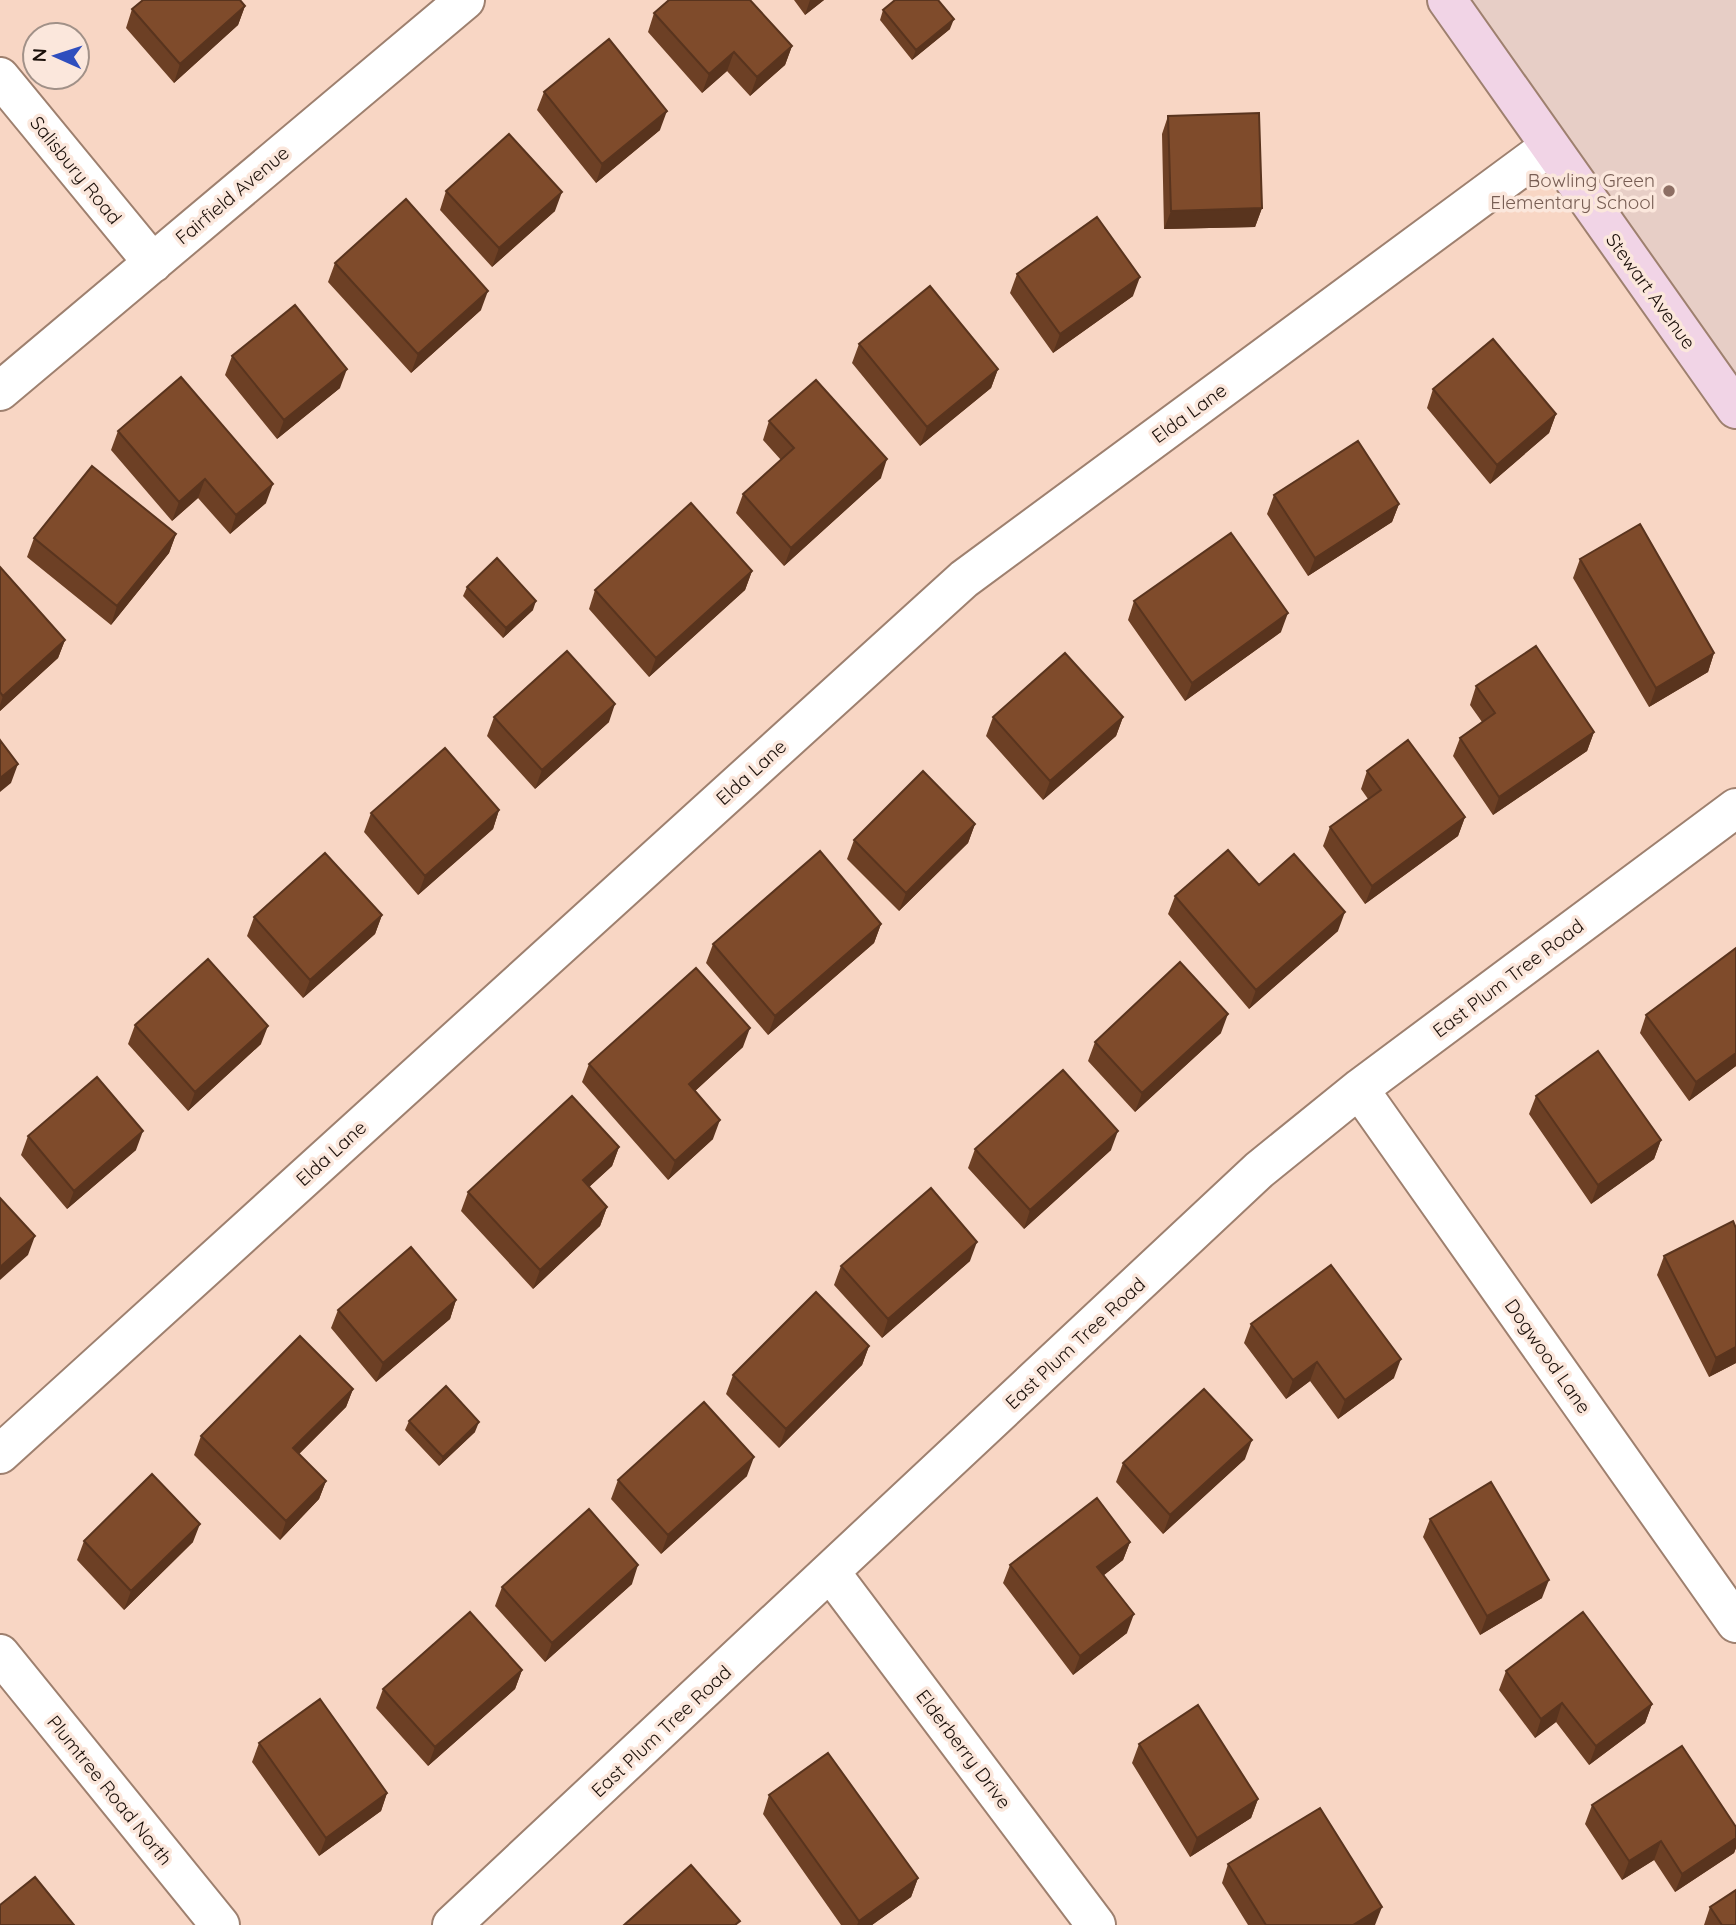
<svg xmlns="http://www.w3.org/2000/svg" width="1736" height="1925" font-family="Quicksand,sans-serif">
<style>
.education{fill:#e7cec6}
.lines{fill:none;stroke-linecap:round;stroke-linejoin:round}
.street-casing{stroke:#9e806f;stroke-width:42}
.secondary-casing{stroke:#9e806f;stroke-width:42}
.street{stroke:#fff;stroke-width:38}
.secondary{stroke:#f1d4e6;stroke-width:38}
.wall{fill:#6d4025}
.shaded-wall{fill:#59341e}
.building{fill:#7f4b2b;stroke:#59341e;stroke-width:2}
.education-dot{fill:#8d6e63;stroke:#fbe7dc;stroke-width:2.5}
.labels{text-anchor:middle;stroke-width:7;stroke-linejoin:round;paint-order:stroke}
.street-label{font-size:19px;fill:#1a0f09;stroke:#fbe7dc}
.education-label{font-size:19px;fill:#785e54;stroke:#fbe7dc;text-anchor:end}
</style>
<rect width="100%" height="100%" fill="#f8d6c4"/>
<path class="education" d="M 1468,0 L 1736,0 L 1736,382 Z"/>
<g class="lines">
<g class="street-casing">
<path id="street" d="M 0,77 L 153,263
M 0,391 L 465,0
M 1359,1089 L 1736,1623
M 0,1454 L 964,579 L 1549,147
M 831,1573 L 1096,1925
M 0,1654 L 220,1925
M 452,1925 L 1259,1170 L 1359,1089 L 1736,808"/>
</g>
<g class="secondary-casing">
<path id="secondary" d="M 1447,0 L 1736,409"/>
</g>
<use href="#street" class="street"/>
<use href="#secondary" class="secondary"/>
</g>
<path class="wall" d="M 794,0 L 824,0 L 805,15 Z
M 245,6 L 238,25 L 174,83 L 126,28 L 132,9 Z
M 883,10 L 950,29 L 912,60 L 880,20 Z
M 654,13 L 792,46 L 785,65 L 750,96 L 727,71 L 702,93 L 648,32 Z
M 544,92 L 660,130 L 596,183 L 537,110 Z
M 1168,116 L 1262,208 L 1255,227 L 1164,229 L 1162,134 Z
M 446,191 L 555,211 L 492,267 L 440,210 Z
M 335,263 L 481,310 L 411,373 L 328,282 Z
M 1017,274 L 1133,296 L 1053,353 L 1010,293 Z
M 859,344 L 998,369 L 991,388 L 920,446 L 852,363 Z
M 232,356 L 340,388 L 277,439 L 225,375 Z
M 1433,389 L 1556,414 L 1549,433 L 1490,484 L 1427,408 Z
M 769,421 L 881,478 L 784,566 L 736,513 L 743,494 L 781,460 L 763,440 Z
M 118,431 L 266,503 L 230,534 L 198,498 L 172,521 L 111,450 Z
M 1274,495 L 1399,504 L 1392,522 L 1308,576 L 1267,514 Z
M 176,534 L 169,553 L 111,625 L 27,557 L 34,538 Z
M 1580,559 L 1714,653 L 1708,672 L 1649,707 L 1573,578 Z
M 0,567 L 65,640 L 58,658 L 0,711 Z
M 752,571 L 745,590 L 649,677 L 589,609 L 595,590 Z
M 467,587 L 533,610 L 503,638 L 463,596 Z
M 1134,601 L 1281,632 L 1185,701 L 1128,620 Z
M 1476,686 L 1594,732 L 1587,751 L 1493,815 L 1453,756 L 1460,738 L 1482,722 L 1470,705 Z
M 494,717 L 609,722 L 535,789 L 487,736 Z
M 993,717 L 1123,717 L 1116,736 L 1043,800 L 986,736 Z
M 1367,771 L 1465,817 L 1458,836 L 1365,904 L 1323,846 L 1330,827 L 1368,799 L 1361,789 Z
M 499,810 L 493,829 L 418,895 L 364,832 L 371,813 Z
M 975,824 L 968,843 L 899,911 L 847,859 L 854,840 Z
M 1259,885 L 1338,931 L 1249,1009 L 1168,914 L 1175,896 Z
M 382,915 L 375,934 L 303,998 L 247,936 L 254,917 Z
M 881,924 L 874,943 L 768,1035 L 706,963 L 713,944 Z
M 1646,1015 L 1736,1066 L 1689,1101 L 1640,1033 Z
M 135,1025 L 261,1044 L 188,1111 L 128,1044 Z
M 1221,1033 L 1135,1112 L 1088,1061 L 1095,1042 Z
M 743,1047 L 695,1091 L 713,1139 L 668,1180 L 582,1082 L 589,1064 Z
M 1536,1096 L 1661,1140 L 1654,1159 L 1591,1204 L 1529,1114 Z
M 28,1136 L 136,1150 L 67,1209 L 21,1155 Z
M 619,1147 L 612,1166 L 589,1187 L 607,1207 L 600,1226 L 533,1289 L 461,1211 L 468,1192 Z
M 975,1149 L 1111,1150 L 1024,1229 L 968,1168 Z
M 1664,1256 L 1736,1363 L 1709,1377 L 1657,1275 Z
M 970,1261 L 882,1338 L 834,1285 L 841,1266 Z
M 456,1300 L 450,1319 L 376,1382 L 331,1328 L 338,1310 Z
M 1251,1324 L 1394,1378 L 1338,1419 L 1310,1381 L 1286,1399 L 1244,1343 Z
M 869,1346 L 862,1365 L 779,1448 L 726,1394 L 733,1375 Z
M 353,1389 L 346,1407 L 299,1454 L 326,1481 L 319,1499 L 280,1540 L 194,1455 L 201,1436 Z
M 409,1421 L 475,1432 L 439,1466 L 405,1430 Z
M 1245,1459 L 1163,1534 L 1116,1482 L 1123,1463 Z
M 747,1476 L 661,1554 L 611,1499 L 618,1480 Z
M 1430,1519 L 1542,1598 L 1480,1635 L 1423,1537 Z
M 84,1541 L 193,1542 L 124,1610 L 77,1560 Z
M 1130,1542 L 1123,1560 L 1104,1575 L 1127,1633 L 1073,1675 L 1003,1583 L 1010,1565 Z
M 632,1584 L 545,1662 L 495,1606 L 502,1587 Z
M 522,1670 L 515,1689 L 428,1766 L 376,1708 L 383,1689 Z
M 1506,1671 L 1652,1704 L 1645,1723 L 1589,1765 L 1556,1722 L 1535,1738 L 1499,1690 Z
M 259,1743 L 387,1793 L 381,1811 L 319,1856 L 252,1762 Z
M 1139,1744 L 1258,1799 L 1251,1818 L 1190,1857 L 1132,1763 Z
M 769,1795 L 918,1878 L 911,1897 L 872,1925 L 841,1925 L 763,1814 Z
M 1592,1805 L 1736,1827 L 1736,1848 L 1734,1853 L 1675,1892 L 1654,1860 L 1622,1880 L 1585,1824 Z
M 1228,1864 L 1375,1925 L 1248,1925 L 1222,1883 Z
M 1710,1907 L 1736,1925 L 1704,1925 Z"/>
<path class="shaded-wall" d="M 810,0 L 824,0 L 805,15 Z
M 245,6 L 238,25 L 174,83 L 180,64 Z
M 954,19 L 950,29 L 912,60 L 916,50 Z
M 792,46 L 785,65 L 750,96 L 757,77 Z
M 734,52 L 727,71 L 702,93 L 709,74 Z
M 667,111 L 660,130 L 596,183 L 602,164 Z
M 562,192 L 555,211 L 492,267 L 499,248 Z
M 1262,208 L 1255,227 L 1164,229 L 1171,211 Z
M 1140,277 L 1133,296 L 1053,353 L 1060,334 Z
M 488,291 L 481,310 L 411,373 L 418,354 Z
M 347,369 L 340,388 L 277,439 L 284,420 Z
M 998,369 L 991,388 L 920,446 L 927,427 Z
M 1556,414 L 1549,433 L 1490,484 L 1497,465 Z
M 887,459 L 881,478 L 784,566 L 791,548 Z
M 205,479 L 198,498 L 172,521 L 179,502 Z
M 273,484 L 266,503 L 230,534 L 236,515 Z
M 1399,504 L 1392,522 L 1308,576 L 1315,558 Z
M 176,534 L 169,553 L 111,625 L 117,606 Z
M 752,571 L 745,590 L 649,677 L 656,658 Z
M 536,601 L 533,610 L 503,638 L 506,628 Z
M 1288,613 L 1281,632 L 1185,701 L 1192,683 Z
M 65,640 L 58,658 L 0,711 L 0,705 L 3,696 Z
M 1714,653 L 1708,672 L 1649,707 L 1656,688 Z
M 615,704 L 609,722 L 535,789 L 542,770 Z
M 1123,717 L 1116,736 L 1043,800 L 1050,781 Z
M 1594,732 L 1587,751 L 1493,815 L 1499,797 Z
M 18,764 L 11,783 L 0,792 L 0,778 Z
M 499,810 L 493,829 L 418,895 L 425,876 Z
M 1465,817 L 1458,836 L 1365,904 L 1372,886 Z
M 975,824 L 968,843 L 899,911 L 906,893 Z
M 1345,912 L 1338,931 L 1249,1009 L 1256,990 Z
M 382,915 L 375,934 L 303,998 L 310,980 Z
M 881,924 L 874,943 L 768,1035 L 775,1016 Z
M 1228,1014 L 1221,1033 L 1135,1112 L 1142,1093 Z
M 268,1026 L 261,1044 L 188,1111 L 195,1092 Z
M 750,1028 L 743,1047 L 682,1103 L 689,1084 Z
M 1736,1053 L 1736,1066 L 1689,1101 L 1696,1082 Z
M 720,1120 L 713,1139 L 668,1180 L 675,1161 Z
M 143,1131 L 136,1150 L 67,1209 L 74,1191 Z
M 1118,1131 L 1111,1150 L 1024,1229 L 1030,1210 Z
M 1661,1140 L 1654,1159 L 1591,1204 L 1598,1185 Z
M 619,1147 L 612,1166 L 576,1199 L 583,1180 Z
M 607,1207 L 600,1226 L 533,1289 L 540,1270 Z
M 35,1236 L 28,1255 L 0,1280 L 0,1267 Z
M 977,1242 L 970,1261 L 882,1338 L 888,1319 Z
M 456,1300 L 450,1319 L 376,1382 L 383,1363 Z
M 869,1346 L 862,1365 L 779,1448 L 786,1429 Z
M 1736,1347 L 1736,1363 L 1709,1377 L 1716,1358 Z
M 1401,1359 L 1394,1378 L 1338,1419 L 1345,1400 Z
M 1317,1362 L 1310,1381 L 1286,1399 L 1293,1380 Z
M 353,1389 L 346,1407 L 286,1467 L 293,1448 Z
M 479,1422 L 475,1432 L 439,1466 L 443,1457 Z
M 1252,1440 L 1245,1459 L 1163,1534 L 1170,1515 Z
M 754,1457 L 747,1476 L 661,1554 L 668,1535 Z
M 326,1481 L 319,1499 L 280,1540 L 286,1521 Z
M 200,1524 L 193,1542 L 124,1610 L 131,1591 Z
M 1130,1542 L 1123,1560 L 1090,1586 L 1097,1567 Z
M 638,1565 L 632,1584 L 545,1662 L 552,1643 Z
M 1549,1580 L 1542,1598 L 1480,1635 L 1487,1616 Z
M 1134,1614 L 1127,1633 L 1073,1675 L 1080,1656 Z
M 522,1670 L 515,1689 L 428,1766 L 435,1747 Z
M 1562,1703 L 1556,1722 L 1535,1738 L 1541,1719 Z
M 1652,1704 L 1645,1723 L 1589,1765 L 1596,1746 Z
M 387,1793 L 381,1811 L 319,1856 L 326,1838 Z
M 1258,1799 L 1251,1818 L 1190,1857 L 1197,1838 Z
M 1736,1838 L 1736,1848 L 1734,1853 L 1675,1892 L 1682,1874 Z
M 1661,1841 L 1654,1860 L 1622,1880 L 1629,1861 Z
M 918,1878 L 911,1897 L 872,1925 L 857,1925 L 859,1921 Z
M 1382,1907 L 1375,1925 L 1353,1925 Z"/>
<path class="building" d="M 143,0 L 240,0 L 245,6 L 180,64 L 132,9 Z
M 669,0 L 750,0 L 792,46 L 757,77 L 734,52 L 709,74 L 654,13 Z
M 895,0 L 938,0 L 954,19 L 916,50 L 883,10 Z
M 609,39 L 667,111 L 602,164 L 544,92 Z
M 1259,113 L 1262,208 L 1171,211 L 1168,116 Z
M 509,134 L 562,192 L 499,248 L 446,191 Z
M 406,199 L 488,291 L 418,354 L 335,263 Z
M 1097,217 L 1140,277 L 1060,334 L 1017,274 Z
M 930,286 L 998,369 L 927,427 L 859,344 Z
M 295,305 L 347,369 L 284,420 L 232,356 Z
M 1493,339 L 1556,414 L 1497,465 L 1433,389 Z
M 181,377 L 273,484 L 236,515 L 205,479 L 179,502 L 118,431 Z
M 816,380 L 887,459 L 791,548 L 743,494 L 794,448 L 769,421 Z
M 1358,441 L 1399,504 L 1315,558 L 1274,495 Z
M 92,466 L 176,534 L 117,606 L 34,538 Z
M 691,503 L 752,571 L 656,658 L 595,590 Z
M 1640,524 L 1714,653 L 1656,688 L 1580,559 Z
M 1231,533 L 1288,613 L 1192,683 L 1134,601 Z
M 497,558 L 536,601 L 506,628 L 467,587 Z
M 0,567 L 65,640 L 3,696 L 0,692 Z
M 1536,646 L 1594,732 L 1499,797 L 1460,738 L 1495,713 L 1476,686 Z
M 567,651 L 615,704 L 542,770 L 494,717 Z
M 1065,653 L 1123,717 L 1050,781 L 993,717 Z
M 0,740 L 18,764 L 0,778 Z
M 1408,740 L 1465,817 L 1372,886 L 1330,827 L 1381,790 L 1367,771 Z
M 445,748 L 499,810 L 425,876 L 371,813 Z
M 923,771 L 975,824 L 906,893 L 854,840 Z
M 1228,850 L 1259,885 L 1294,854 L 1345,912 L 1256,990 L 1175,896 Z
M 820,851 L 881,924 L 775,1016 L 713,944 Z
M 325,853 L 382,915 L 310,980 L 254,917 Z
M 1736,948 L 1736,1053 L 1696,1082 L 1646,1015 Z
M 208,959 L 268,1026 L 195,1092 L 135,1025 Z
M 1180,962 L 1228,1014 L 1142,1093 L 1095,1042 Z
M 696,968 L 750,1028 L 689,1084 L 720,1120 L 675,1161 L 589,1064 Z
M 1598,1051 L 1661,1140 L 1598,1185 L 1536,1096 Z
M 1063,1070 L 1118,1131 L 1030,1210 L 975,1149 Z
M 97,1077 L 143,1131 L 74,1191 L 28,1136 Z
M 572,1096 L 619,1147 L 583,1180 L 607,1207 L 540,1270 L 468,1192 Z
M 931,1188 L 977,1242 L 888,1319 L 841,1266 Z
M 0,1198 L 35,1236 L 0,1267 Z
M 1733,1221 L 1736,1228 L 1736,1347 L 1716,1358 L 1664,1256 Z
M 411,1247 L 456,1300 L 383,1363 L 338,1310 Z
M 1331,1265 L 1401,1359 L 1345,1400 L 1317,1362 L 1293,1380 L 1251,1324 Z
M 816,1292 L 869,1346 L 786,1429 L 733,1375 Z
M 300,1336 L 353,1389 L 293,1448 L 326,1481 L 286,1521 L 201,1436 Z
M 446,1386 L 479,1422 L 443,1457 L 409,1421 Z
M 1204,1389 L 1252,1440 L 1170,1515 L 1123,1463 Z
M 704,1402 L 754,1457 L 668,1535 L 618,1480 Z
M 152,1474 L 200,1524 L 131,1591 L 84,1541 Z
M 1491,1482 L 1549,1580 L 1487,1616 L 1430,1519 Z
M 1097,1498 L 1130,1542 L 1097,1567 L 1134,1614 L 1080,1656 L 1010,1565 Z
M 589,1509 L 638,1565 L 552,1643 L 502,1587 Z
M 470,1612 L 522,1670 L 435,1747 L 383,1689 Z
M 1583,1612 L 1652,1704 L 1596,1746 L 1562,1703 L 1541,1719 L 1506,1671 Z
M 320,1699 L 387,1793 L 326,1838 L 259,1743 Z
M 1198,1705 L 1258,1799 L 1197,1838 L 1139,1744 Z
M 1682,1746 L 1736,1827 L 1736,1838 L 1682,1874 L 1661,1841 L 1629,1861 L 1592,1805 Z
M 828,1753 L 918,1878 L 859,1921 L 769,1795 Z
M 1320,1808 L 1382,1907 L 1353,1925 L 1266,1925 L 1228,1864 Z
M 691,1865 L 740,1921 L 735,1925 L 624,1925 Z
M 35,1877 L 74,1925 L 0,1925 L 0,1905 Z
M 1736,1890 L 1736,1925 L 1722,1925 L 1710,1907 Z"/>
<circle class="education-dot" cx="1669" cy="191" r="7"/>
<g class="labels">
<g class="street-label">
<text transform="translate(76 170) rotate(51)" y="7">Salisbury Road</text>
<text transform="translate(232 195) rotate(-40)" y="7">Fairfield Avenue</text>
<text transform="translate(1651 291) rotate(54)" y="7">Stewart Avenue</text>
<text transform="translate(1189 413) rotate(-36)" y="7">Elda Lane</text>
<text transform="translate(751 772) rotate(-42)" y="7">Elda Lane</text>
<text transform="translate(1508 978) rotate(-37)" y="7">East Plum Tree Road</text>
<text transform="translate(331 1153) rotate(-42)" y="7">Elda Lane</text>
<text transform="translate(1075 1343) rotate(-43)" y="7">East Plum Tree Road</text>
<text transform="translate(1548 1356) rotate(55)" y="7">Dogwood Lane</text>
<text transform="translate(661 1731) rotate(-43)" y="7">East Plum Tree Road</text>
<text transform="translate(964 1749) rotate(53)" y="7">Elderberry Drive</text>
<text transform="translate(110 1790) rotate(51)" y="7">Plumtree Road North</text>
</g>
<g class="education-label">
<text x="1655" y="187">Bowling Green<tspan x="1655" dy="22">Elementary School</tspan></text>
</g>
</g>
<g transform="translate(56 56) rotate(273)"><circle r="33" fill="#fbe7dc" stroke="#a19188" stroke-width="2"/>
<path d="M0-5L12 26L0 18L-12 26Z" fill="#2f4ebe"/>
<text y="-10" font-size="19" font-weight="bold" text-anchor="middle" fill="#1a0f09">N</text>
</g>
</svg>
